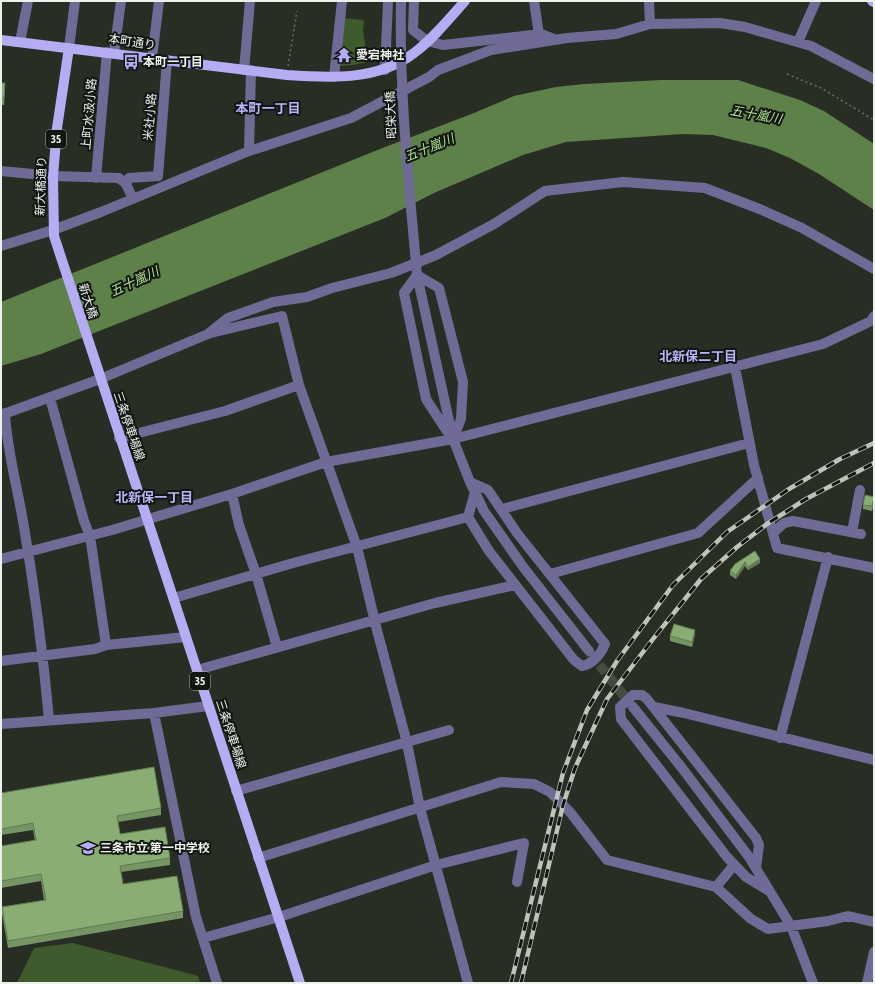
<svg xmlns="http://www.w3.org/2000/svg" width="875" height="984" font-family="'Asap Condensed','Noto Sans JP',sans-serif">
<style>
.green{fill:#3f5a2d}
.water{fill:#5e8049}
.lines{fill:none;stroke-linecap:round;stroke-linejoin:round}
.minor-tunnel{stroke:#464b42;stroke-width:10;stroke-dasharray:10 5;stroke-linecap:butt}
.path{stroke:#6a7067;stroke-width:1.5;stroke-dasharray:2 3;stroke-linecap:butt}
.minor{stroke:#706b96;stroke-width:10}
.major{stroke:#b5acf3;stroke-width:10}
.rail-casing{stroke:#bfc3bc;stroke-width:4.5}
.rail{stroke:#121511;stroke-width:3;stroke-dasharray:9;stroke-linecap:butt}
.minor-bridge{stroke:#706b96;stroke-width:10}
.wall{fill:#779564}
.shaded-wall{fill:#617951}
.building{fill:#8aad74;stroke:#617951}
.labels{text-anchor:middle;stroke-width:4;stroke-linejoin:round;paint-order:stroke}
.shield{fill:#121511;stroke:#abafaa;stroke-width:1}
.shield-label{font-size:11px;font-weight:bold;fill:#edf1eb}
.street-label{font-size:12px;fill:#edf1eb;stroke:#121511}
.poi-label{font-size:12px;font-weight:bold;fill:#edf1eb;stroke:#121511;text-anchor:start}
.neighbourhood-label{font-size:13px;font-weight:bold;fill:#bcb4fb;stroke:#121511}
.water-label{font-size:13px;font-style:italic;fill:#b0e292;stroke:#121511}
</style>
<rect width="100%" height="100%" fill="#282e24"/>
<path class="green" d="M 344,18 L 364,20 L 363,31 L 368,62 L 353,65 L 338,66 Z
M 73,943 L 198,976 L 200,983 L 17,983 L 34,948 Z"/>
<path class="water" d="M 661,80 L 738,80 L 800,100 L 824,111 L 874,144 L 874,210 L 819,174 L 790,158 L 766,148 L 713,135 L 683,134 L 566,142 L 523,155 L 434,193 L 385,218 L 41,354 L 1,366 L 1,302 L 380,149 L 474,113 L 514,96 L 556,87 L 584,84 Z"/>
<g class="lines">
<path class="minor-tunnel" d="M 590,653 L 632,706"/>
<path class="path" d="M 288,66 L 297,11
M 787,74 L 821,88 L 874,120"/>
<path class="minor" d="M 414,1 L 413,30 L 427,41 L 443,45 L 541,34 L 554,39
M 534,1 L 539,35
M 649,1 L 650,24
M 20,42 L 28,1
M 798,42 L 816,1
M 69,48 L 75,1
M 114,53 L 121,1
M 152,58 L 159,1
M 244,70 L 250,1
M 385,70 L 388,1
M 334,77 L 342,1
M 249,151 L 251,70
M 1,171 L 53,176 L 119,178 L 126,184 L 133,199
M 96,178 L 107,52
M 126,184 L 129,178 L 158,176 L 167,60
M 1,246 L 53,230 L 101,212 L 249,151 L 351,118 L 429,77 L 438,70 L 491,50 L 567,38 L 616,34 L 650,24 L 720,23 L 745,27 L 811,46 L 874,79
M 417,275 L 453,439 L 470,482 L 484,511 L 524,568 L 589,651
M 417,275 L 439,288 L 463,382 L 461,419 L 453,439
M 417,275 L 404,293 L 426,399 L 450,436
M 211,333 L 282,316 L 299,385 L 357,547 L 377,630 L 407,743 L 420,808 L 468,983
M 735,367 L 754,465 L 777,548 L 874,568
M 50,398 L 84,521 L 90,536 L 106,645
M 5,413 C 7,452 18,489 24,527 C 35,591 43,655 49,719
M 1,415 L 100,379 L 208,334 L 228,318 L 273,302 L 307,297 L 332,288 L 391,273 L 436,255 L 494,224 L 545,191 L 623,182 L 705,188 L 762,210 L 802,228 L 874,269
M 119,438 L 225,411 L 299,385
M 470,482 L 488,490 L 517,533 L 605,644 C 601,654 593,664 582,666 L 574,660 L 489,551 L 468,517 L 475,492
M 232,494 L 239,525 L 256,574 L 277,647
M 502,509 L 749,443
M 852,532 L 860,490
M 773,533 L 784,523 L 793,521 L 861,534
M 1,559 L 112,530 L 232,494 L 326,462 L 453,439 L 823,344 L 871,321 L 874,316
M 550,574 L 698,533 L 758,478
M 174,598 L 293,563 L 468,517
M 1,661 L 95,649 L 106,645 L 186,637
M 197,670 L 435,603 L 515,585
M 633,707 L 682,768 L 749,857 L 791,926 L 813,983
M 654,707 L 684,713 L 874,760
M 154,713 L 196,917 L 217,983
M 1,724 L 154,713 L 208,706
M 780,738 L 828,557
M 236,791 L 449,730
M 258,858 L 501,782 L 534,784 L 550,792 L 570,812 L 607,860 L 716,887 L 751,919 L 768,929 L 828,921 L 848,916 L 874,922
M 756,868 L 759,845 L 756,838 L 647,699 L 642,695 L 633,695 L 620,707 L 621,719 L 727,857 L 746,877 L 769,891
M 716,887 L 734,865
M 203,938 L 279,917 L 436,865 L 524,843 L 517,882
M 867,983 L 874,952"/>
<path class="major" d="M 872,1 L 874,2
M 1,40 L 287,75 C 329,78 378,81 414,53 C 433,39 449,19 465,1
M 69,48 L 57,128 L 53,176 L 54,236 L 300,983"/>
<g class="rail-casing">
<path id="rail" d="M 511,983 L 563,773 L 587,710 L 617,661 L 673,585 L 727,532 L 789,489 L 840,459 L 874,443
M 521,983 L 563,805 L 575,768 L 607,699 L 653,639 L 701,579 L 737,547 L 767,524 L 806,499 L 874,463"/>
</g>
<use href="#rail" class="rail"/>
<path class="minor-bridge" d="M 401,1 C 399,93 409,184 417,275"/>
</g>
<path class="wall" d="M 1,83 L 5,90 L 4,105 L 1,105 Z
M 874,502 L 872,511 L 863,509 L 863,505 Z
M 755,551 L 760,563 L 748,570 L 745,566 L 736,579 L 730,575 L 730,571 Z
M 695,634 L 692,647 L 670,641 L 670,636 Z
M 1,793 L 161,808 L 161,815 L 118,822 L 120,834 L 170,858 L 170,865 L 121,872 L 123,884 L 183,911 L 183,918 L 8,948 L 2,914 L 2,907 L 44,900 L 41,881 L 1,888 L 1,846 L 35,841 L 33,830 L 1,835 Z"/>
<path class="shaded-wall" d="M 874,497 L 874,502 L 872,511 L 872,506 Z
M 760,559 L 760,563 L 748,570 L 748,567 Z
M 745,562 L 745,566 L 736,579 L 736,575 Z
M 695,630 L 695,634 L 692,647 L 692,642 Z"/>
<path class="building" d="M 1,83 L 5,83 L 4,98 L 1,98 Z
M 865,495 L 874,497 L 872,506 L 863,505 Z
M 755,551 L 760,559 L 748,567 L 745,562 L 736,575 L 730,571 L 735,564 Z
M 674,624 L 695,630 L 692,642 L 670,636 Z
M 154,767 L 161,808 L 117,816 L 120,834 L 165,827 L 170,858 L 120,866 L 123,884 L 177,876 L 183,911 L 8,941 L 2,907 L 46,900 L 41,874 L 1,881 L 1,846 L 36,840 L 33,823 L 1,829 L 1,793 Z"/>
<defs>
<g id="temple-bare" transform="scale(1.2)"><path d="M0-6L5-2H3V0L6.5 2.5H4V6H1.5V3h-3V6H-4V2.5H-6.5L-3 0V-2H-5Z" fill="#b5acf8" stroke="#121511" stroke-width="2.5" paint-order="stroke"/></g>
<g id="bus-bare" transform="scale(1.2)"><path d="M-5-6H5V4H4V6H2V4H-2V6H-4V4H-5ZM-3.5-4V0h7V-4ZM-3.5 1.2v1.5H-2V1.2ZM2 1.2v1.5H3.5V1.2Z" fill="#b5acf8" stroke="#121511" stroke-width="2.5" paint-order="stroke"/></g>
<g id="school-bare" transform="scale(1.2)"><path d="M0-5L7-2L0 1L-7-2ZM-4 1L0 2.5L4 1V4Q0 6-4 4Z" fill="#b5acf8" stroke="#121511" stroke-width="2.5" paint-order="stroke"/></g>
</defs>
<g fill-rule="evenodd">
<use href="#temple-bare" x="344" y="55"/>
<use href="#bus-bare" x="131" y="62"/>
<use href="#school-bare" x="88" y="848"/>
</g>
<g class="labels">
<g class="shield">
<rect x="46" y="130" width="20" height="18" rx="3"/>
<rect x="190" y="672" width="20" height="18" rx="3"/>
</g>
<g class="shield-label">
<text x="56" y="143">35</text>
<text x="200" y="685">35</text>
</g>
<g class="street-label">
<text transform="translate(132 42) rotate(8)" y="4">本町通り</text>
<text transform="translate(89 114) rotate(-85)" y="4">上町水汲小路</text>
<text transform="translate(391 115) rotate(-92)" y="4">昭栄大橋</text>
<text transform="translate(150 117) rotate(-85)" y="4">米社小路</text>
<text transform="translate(41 186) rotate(-88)" y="4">新大橋通り</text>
<text transform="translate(88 301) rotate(72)" y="4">新大橋</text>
<text transform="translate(129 426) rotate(71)" y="4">三条停車場線</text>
<text transform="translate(231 734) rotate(72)" y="4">三条停車場線</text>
</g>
<g class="poi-label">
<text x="356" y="59">愛宕神社</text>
<text x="143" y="66">本町一丁目</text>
<text x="100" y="852">三条市立 第一中学校</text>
</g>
<g class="neighbourhood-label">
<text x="268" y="113">本町一丁目</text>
<text x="698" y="361">北新保二丁目</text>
<text x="154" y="502">北新保一丁目</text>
</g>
<g class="water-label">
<text transform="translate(756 114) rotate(10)" y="5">五十嵐川</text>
<text transform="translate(429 147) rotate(-22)" y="5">五十嵐川</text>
<text transform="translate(134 281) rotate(-25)" y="5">五十嵐川</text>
</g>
</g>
<rect width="875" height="984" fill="none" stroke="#edf1eb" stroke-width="4"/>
</svg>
